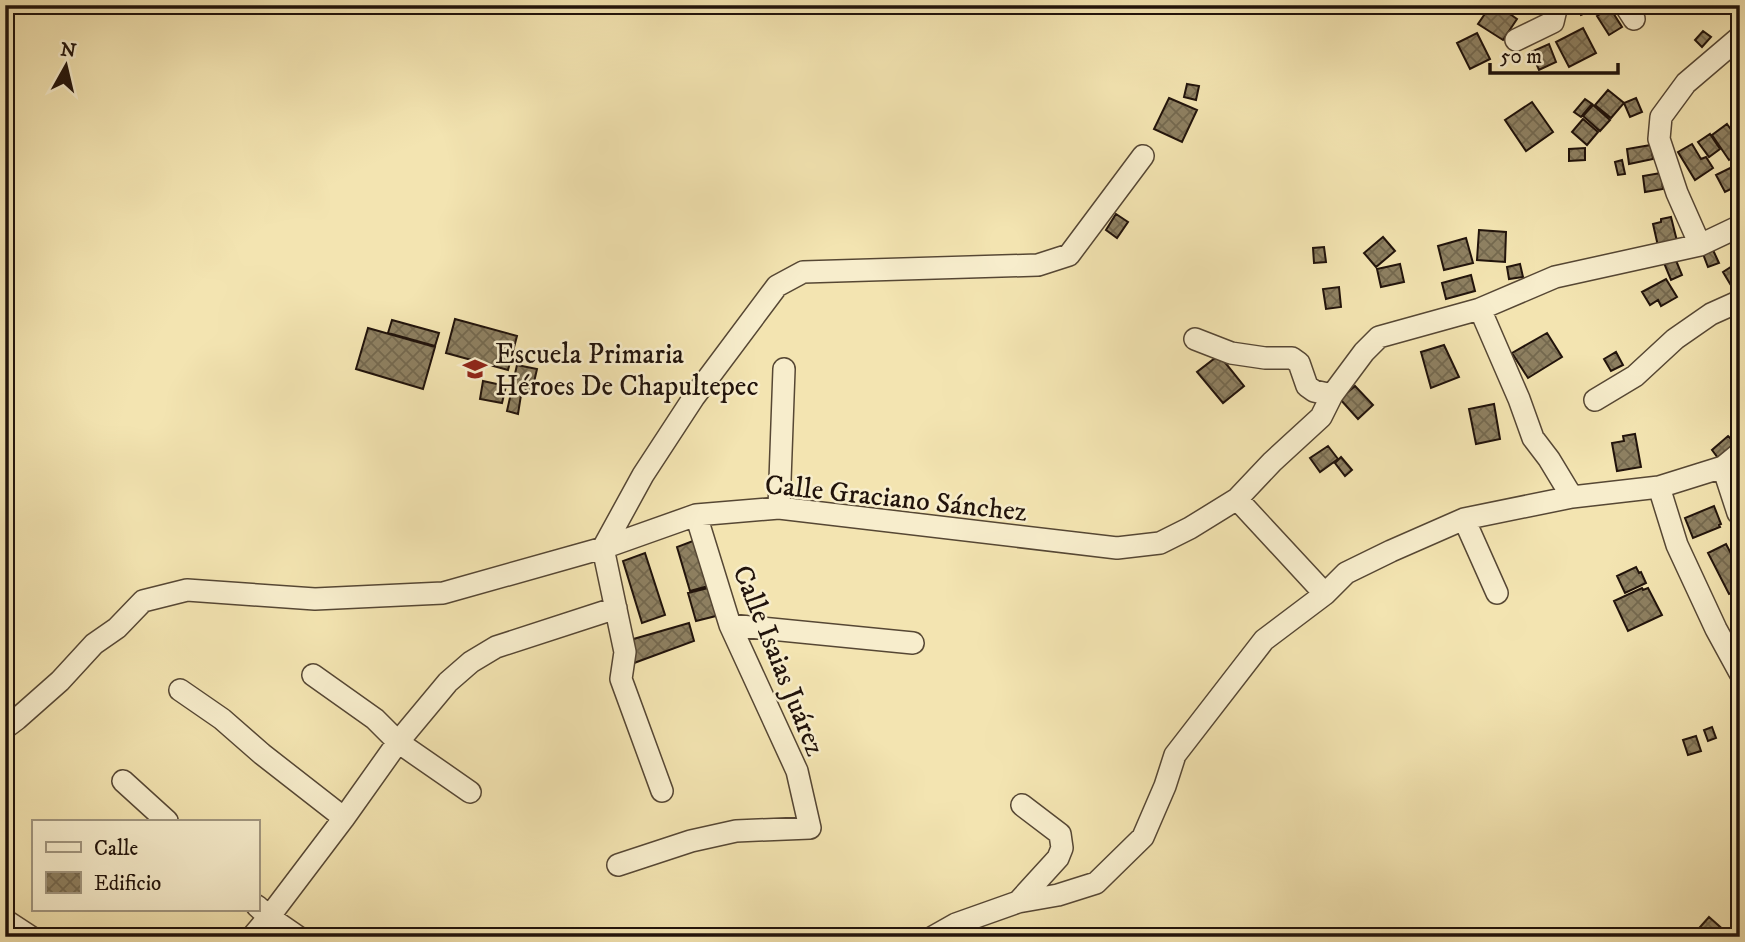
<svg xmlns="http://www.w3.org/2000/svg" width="1745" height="942" font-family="'IM FELL DW Pica',serif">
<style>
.building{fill:url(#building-cross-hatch);stroke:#21130b;stroke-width:2}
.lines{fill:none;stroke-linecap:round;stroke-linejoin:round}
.minor-casing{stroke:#564734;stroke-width:24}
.minor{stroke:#f7edcc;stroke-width:21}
.labels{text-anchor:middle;stroke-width:5;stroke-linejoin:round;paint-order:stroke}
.poi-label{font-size:28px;fill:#21130b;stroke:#f7edcc;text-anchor:start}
.street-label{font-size:28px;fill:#21130b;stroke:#f7edcc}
</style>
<defs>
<pattern id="building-cross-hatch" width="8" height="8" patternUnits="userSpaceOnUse" patternTransform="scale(1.75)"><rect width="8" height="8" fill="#8e8061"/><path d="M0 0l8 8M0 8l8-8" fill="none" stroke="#74684e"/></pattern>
</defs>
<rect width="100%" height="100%" fill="#f3e4b1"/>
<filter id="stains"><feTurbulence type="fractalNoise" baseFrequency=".00286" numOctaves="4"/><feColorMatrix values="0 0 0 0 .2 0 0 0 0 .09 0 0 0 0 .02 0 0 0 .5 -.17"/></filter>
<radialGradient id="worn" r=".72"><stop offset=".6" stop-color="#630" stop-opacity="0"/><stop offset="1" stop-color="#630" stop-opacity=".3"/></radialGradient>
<path class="building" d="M 1491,5 L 1497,5 L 1517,19 L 1503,40 L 1478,24 Z
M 1577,5 L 1603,5 L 1581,15 Z
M 1610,8 L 1622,27 L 1609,35 L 1597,16 Z
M 1583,28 L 1596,53 L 1569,67 L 1556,42 Z
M 1703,31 L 1711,37 L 1702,47 L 1695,40 Z
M 1477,33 L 1490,59 L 1470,69 L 1457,43 Z
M 1549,44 L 1556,62 L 1539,70 L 1531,52 Z
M 1187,84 L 1199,86 L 1196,100 L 1184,97 Z
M 1608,90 L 1624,103 L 1611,118 L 1595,105 Z
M 1169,98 L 1197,110 L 1182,142 L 1154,129 Z
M 1636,98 L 1642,112 L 1630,117 L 1624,103 Z
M 1585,99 L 1592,104 L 1581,117 L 1574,112 Z
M 1532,102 L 1553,132 L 1526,151 L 1505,120 Z
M 1593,105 L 1610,120 L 1600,131 L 1583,116 Z
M 1583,119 L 1598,132 L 1587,145 L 1572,132 Z
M 1727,124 L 1740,142 L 1740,153 L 1729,160 L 1712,135 Z
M 1710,134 L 1720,149 L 1709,157 L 1698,142 Z
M 1692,144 L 1701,159 L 1706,157 L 1713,168 L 1695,180 L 1678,152 Z
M 1651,145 L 1653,159 L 1629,164 L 1627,149 Z
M 1585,148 L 1585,160 L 1569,161 L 1569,149 Z
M 1622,160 L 1625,174 L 1618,175 L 1615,162 Z
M 1730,168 L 1739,185 L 1725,192 L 1716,175 Z
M 1661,173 L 1663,189 L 1645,192 L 1643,176 Z
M 1116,214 L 1128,222 L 1117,238 L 1106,230 Z
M 1671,217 L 1677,241 L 1658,246 L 1653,224 L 1661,222 L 1661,219 Z
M 1479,230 L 1506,232 L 1505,262 L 1477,260 Z
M 1383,237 L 1395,251 L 1376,267 L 1364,253 Z
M 1466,238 L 1473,263 L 1444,270 L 1438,246 Z
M 1324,247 L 1326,262 L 1314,263 L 1313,248 Z
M 1713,250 L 1719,263 L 1708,267 L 1703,254 Z
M 1675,258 L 1682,275 L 1671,280 L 1664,263 Z
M 1400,264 L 1404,282 L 1381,287 L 1377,269 Z
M 1520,264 L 1523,277 L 1509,279 L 1507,267 Z
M 1734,265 L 1740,275 L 1740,281 L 1732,287 L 1723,272 Z
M 1471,275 L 1475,291 L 1446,299 L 1442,283 Z
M 1666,279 L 1677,297 L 1661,306 L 1658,300 L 1650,305 L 1642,292 Z
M 1339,287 L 1341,307 L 1326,309 L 1323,289 Z
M 455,319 L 517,336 L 508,370 L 446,353 Z
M 392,320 L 439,333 L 435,346 L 388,333 Z
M 368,328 L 435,347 L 423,389 L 356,369 Z
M 1547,333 L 1562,357 L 1528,378 L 1512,353 Z
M 1444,345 L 1459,377 L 1431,388 L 1421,352 Z
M 1616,352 L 1623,365 L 1611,371 L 1604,359 Z
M 1219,355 L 1244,386 L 1223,403 L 1197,372 Z
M 517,365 L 537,369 L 532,391 L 512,387 Z
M 483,381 L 506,386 L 502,403 L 480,399 Z
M 1355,386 L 1373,405 L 1358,419 L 1340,399 Z
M 511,393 L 521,395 L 518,414 L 507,411 Z
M 1494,404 L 1500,439 L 1476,444 L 1469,409 Z
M 1635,434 L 1641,467 L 1617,471 L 1612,443 L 1624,441 L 1623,436 Z
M 1728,436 L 1735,443 L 1718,458 L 1712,450 Z
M 1328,446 L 1338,459 L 1320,472 L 1310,458 Z
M 1341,457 L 1352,470 L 1345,476 L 1335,463 Z
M 1714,506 L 1721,524 L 1719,525 L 1720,527 L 1693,538 L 1685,518 Z
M 698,539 L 712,585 L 690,591 L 677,547 Z
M 1726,544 L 1740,571 L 1740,589 L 1729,594 L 1708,553 Z
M 645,553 L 665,615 L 642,623 L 623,561 Z
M 1636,567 L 1639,573 L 1641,572 L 1646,583 L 1625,593 L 1617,576 Z
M 712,587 L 720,615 L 696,621 L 688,593 Z
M 1642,588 L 1643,590 L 1648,588 L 1662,615 L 1628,631 L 1614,601 Z
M 689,623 L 694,641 L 634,663 L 633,652 L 630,640 Z
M 1712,727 L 1716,738 L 1708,741 L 1704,730 Z
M 1696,736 L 1701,751 L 1688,755 L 1683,740 Z
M 1709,917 L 1727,933 L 1724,937 L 1695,937 L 1693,935 Z"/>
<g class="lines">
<g class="minor-casing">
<path id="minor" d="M 1625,5 L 1634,19
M 1516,40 L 1553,22 L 1557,5
M 1700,245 L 1677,193 L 1659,139 L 1661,117 L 1686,83 L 1740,37
M 1480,309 L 1519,399 L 1533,438 L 1549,459 L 1572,497
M 1195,339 L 1231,353 L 1265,358 L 1292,358 L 1299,363 L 1307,386 L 1314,391 L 1332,395
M 1595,400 L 1635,376 L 1675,339 L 1711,314 L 1740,301
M 1723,467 L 1738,513 L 1740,512
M 1659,487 L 1677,545 L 1716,629 L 1740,673
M 1237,499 L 1325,594
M 779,508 L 784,369
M 1464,519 L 1497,593
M 730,625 L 913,643
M 313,675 L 375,719 L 398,742 L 470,792
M 180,690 L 222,719 L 262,754 L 344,818
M 5,728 L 17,719 L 60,681 L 94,644 L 117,628 L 143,601 L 187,590 L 315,599 L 443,593 L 603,548 L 696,515 L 779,508 L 1117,548 L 1160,543 L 1190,528 L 1237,499 L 1272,462 L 1321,417 L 1332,395 L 1364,352 L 1379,337 L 1480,309 L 1555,277 L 1700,245 L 1740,226
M 123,781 L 167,821
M 662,791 L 621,679 L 625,652 L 603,548 L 643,475 L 694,397 L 777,286 L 803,272 L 1038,265 L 1069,255 L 1143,156
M 618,865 L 691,841 L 736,831 L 810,828 L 797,771 L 730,625 L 696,515
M 1018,902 L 1058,858 L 1062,848 L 1060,834 L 1022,805
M 257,906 L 269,917 L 298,937
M 5,920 L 31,937
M 252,937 L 269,917 L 344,818 L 398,742 L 448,682 L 471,662 L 496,647 L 616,608
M 933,937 L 956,924 L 1018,902 L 1058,895 L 1096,883 L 1143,837 L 1165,786 L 1175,755 L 1264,640 L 1325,594 L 1346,573 L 1391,551 L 1464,519 L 1572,497 L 1659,487 L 1723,467 L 1740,453"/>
</g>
<use href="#minor" class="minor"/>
</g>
<defs>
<g id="school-bare" transform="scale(1.89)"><path d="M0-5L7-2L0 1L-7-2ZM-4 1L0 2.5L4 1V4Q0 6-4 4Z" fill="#8f2418" stroke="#f7edcc" stroke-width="2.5" paint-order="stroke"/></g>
</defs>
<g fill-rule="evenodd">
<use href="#school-bare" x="475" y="369"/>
</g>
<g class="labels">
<g class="poi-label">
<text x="495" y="363">Escuela Primaria<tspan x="495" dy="32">Héroes De Chapultepec</tspan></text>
</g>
<g class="street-label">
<text transform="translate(896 497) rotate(6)" y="10">Calle Graciano Sánchez</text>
<text transform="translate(780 660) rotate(68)" y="10">Calle Isaias Juárez</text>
</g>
</g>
<rect width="1745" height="942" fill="none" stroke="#f3e4b1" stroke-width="28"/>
<rect x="7" y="7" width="1731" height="928" fill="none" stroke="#21130b" stroke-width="3.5"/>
<rect x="14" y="14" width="1717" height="914" fill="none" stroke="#21130b" stroke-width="2"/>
<rect x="32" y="820" width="228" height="91" fill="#f7edcc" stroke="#a1967f" stroke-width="2"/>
<rect x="46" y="842" width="35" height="10" fill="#f7edcc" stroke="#a1967f" stroke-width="2"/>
<text x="94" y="855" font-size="21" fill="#21130b">Calle</text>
<rect x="46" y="872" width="35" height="21" fill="url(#building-cross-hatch)" stroke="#a1967f" stroke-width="2"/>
<text x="94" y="890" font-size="21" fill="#21130b">Edificio</text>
<g transform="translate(66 66) rotate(8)" stroke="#f7edcc" stroke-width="5" paint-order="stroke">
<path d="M0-5L12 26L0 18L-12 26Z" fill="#21130b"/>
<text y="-10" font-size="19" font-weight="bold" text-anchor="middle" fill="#21130b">N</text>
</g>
<path d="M1490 63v10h128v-10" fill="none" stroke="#21130b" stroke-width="3.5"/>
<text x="1500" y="63" font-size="21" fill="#21130b" stroke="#f7edcc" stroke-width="5" paint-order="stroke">50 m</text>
<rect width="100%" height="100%" filter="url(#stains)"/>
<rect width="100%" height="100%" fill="url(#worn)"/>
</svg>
